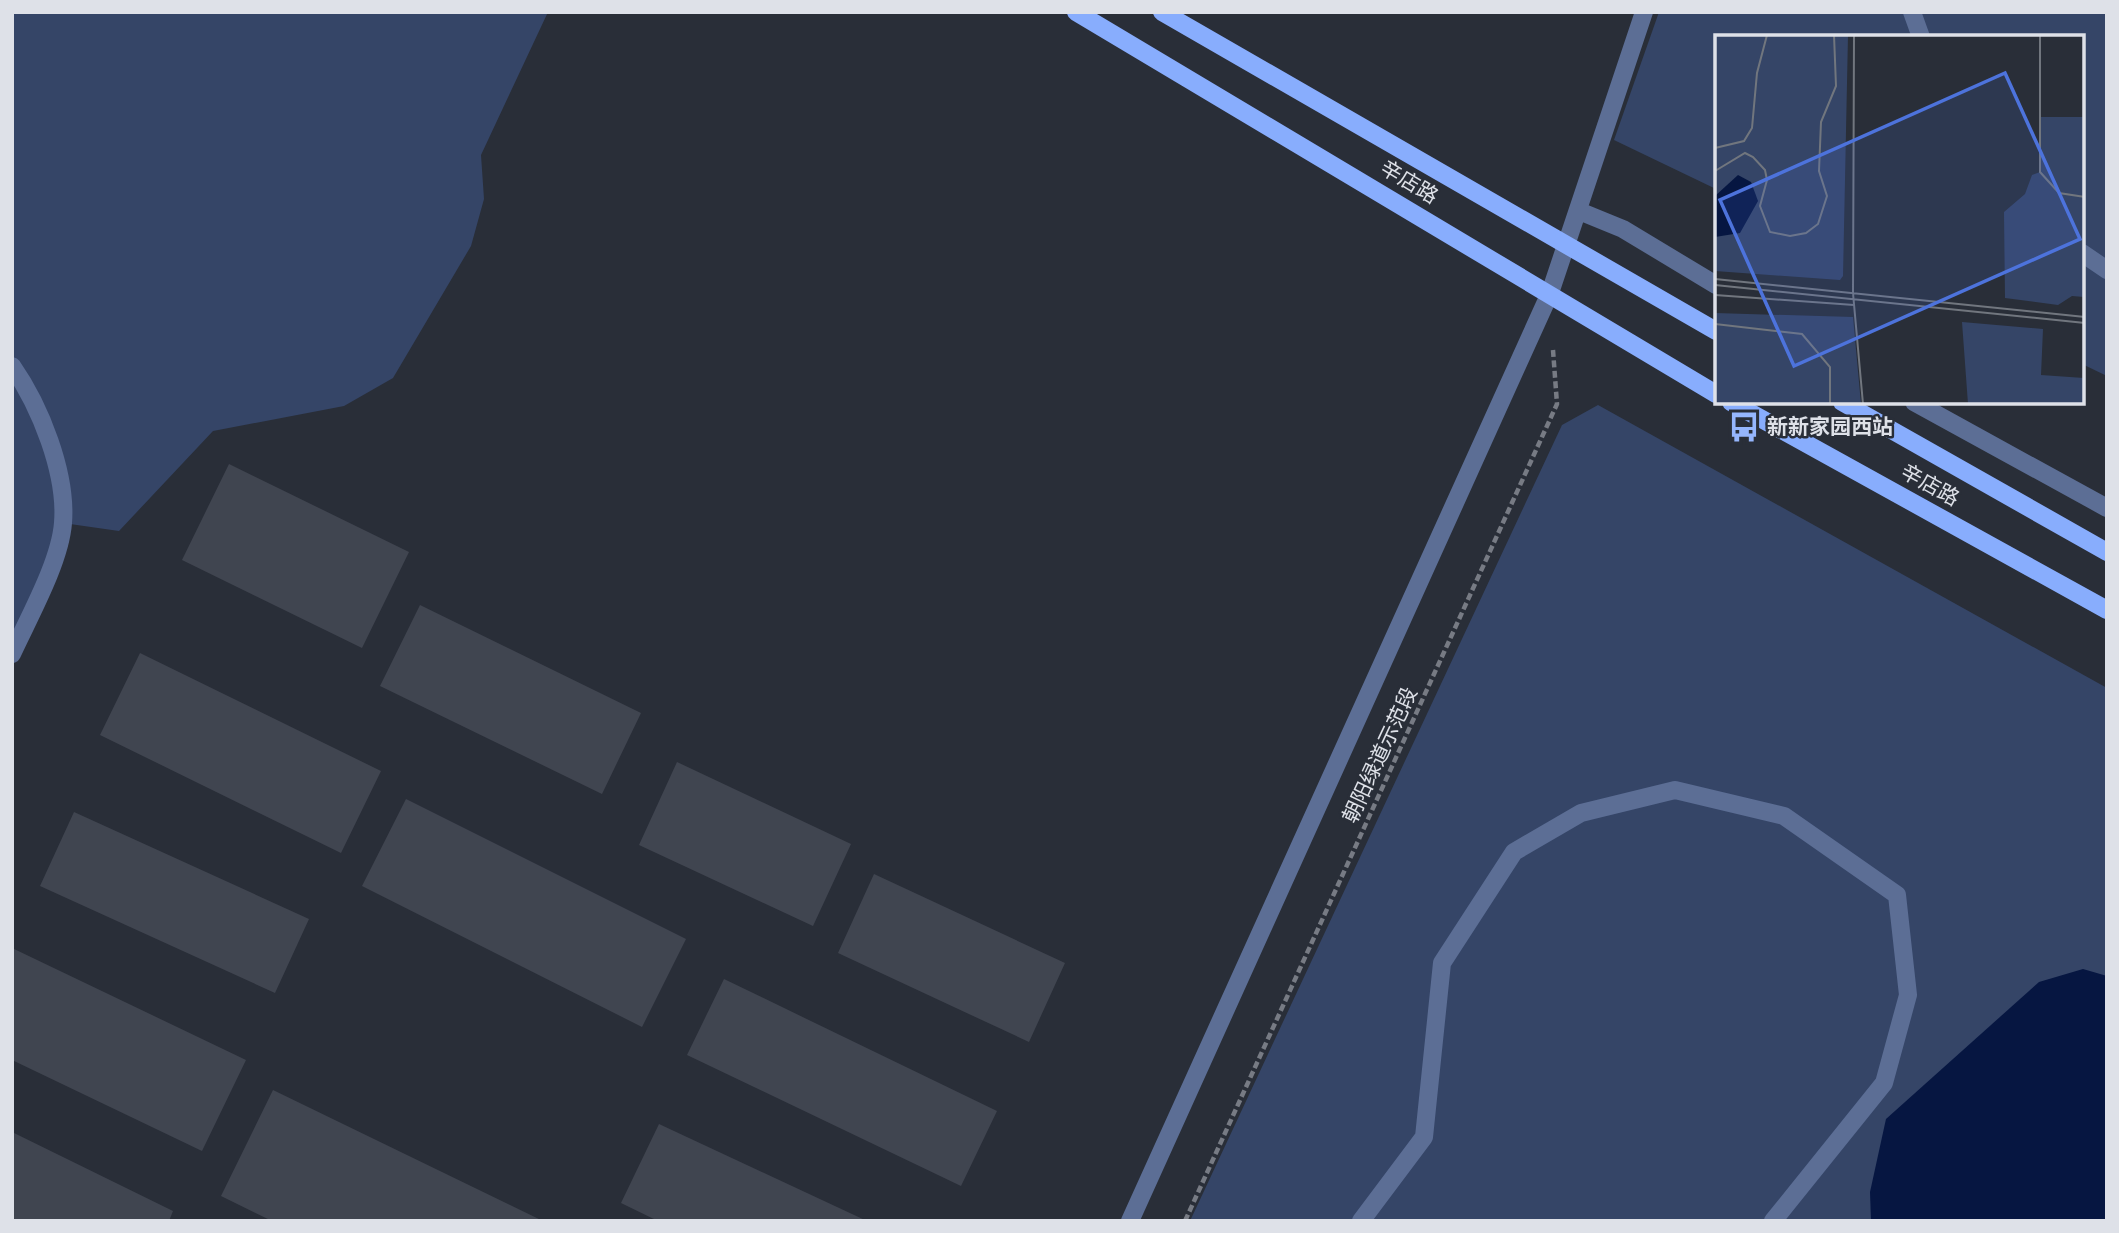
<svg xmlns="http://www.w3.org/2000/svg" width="2119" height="1233" font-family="Arial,'Noto Sans SC',sans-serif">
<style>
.green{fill:#354567}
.water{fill:#061641}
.building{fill:#404550}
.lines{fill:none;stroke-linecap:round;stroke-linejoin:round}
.path{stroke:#777b84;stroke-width:4.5;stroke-dasharray:7 3.5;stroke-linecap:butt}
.minor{stroke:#5c6e95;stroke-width:18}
.major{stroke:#88adfd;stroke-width:18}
.labels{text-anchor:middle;stroke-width:5;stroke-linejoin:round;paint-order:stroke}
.street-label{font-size:21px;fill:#dee1e8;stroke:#292e38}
.poi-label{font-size:21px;font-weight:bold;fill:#dee1e8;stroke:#292e38;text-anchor:start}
.inset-road{fill:none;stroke:#71767e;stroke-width:2}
.view{fill:#4d73dc;fill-opacity:0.15;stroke:#4d73dc;stroke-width:3.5}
.inset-edge{fill:none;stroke:#dee1e8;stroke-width:3.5}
</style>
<rect width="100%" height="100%" fill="#292e38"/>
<path class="green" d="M 12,12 L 548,12 L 481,155 L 484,199 L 471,246 L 393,378 L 344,406 L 213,431 L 119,531 L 63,523 L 12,654 Z
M 1659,12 L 2107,12 L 2107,376 L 2082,364 L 2082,37 L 1716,37 L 1716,189 L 1614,140 Z
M 1598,405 L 2107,688 L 2107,1221 L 1190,1221 L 1562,425 Z"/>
<path class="water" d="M 2083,969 L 2107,976 L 2107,1221 L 1871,1221 L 1870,1192 L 1886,1119 L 2039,982 Z"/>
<path class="building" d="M 229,464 L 409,552 L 362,648 L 182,560 Z
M 420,605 L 641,713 L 602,794 L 380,686 Z
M 140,653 L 381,771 L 341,853 L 100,735 Z
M 677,762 L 851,844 L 813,926 L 639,845 Z
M 406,799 L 686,939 L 642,1027 L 362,886 Z
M 74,812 L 309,919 L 275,993 L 40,886 Z
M 874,874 L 1065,963 L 1029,1042 L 838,953 Z
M 12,948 L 246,1060 L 202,1151 L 12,1060 Z
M 724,979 L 997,1111 L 961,1186 L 687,1055 Z
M 273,1090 L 543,1221 L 272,1221 L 221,1196 Z
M 659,1124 L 867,1221 L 658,1221 L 621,1203 Z
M 12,1132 L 173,1211 L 169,1221 L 12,1221 Z"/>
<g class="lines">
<path class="path" d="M 1185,1221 L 1557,404 L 1553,350"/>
<path class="minor" d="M 1912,12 L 1921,37
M 1579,211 L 1623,229 L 1716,285
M 2082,253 L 2107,270
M 12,366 C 40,406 67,473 63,523 C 60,562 29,617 12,654
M 1914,402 L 2107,508
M 1130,1221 L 1550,293 L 1644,12
M 1361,1221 L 1424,1137 L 1442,963 L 1514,852 L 1581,813 L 1675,790 L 1784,816 L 1897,895 L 1908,995 L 1884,1083 L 1773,1221"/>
<path class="major" d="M 1076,12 L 1716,394
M 1162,12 L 1716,331
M 1731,402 L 2107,610
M 1842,402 L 2107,552"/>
</g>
<defs>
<g id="bus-bare" transform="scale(2.415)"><path d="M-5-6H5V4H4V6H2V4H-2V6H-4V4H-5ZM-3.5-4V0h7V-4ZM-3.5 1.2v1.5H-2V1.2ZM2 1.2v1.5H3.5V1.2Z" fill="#95b6fd" stroke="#292e38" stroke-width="2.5" paint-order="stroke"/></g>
</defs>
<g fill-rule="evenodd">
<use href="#bus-bare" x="1744" y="427"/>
</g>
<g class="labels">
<g class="street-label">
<text transform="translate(1409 182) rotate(31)" y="7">辛店路</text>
<text transform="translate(1930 485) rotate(29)" y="7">辛店路</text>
<text transform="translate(1380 755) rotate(-65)" y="7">朝阳绿道示范段</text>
</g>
<g class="poi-label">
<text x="1767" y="434">新新家园西站</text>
</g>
</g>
<g transform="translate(1715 35)">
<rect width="369" height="369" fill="#292e38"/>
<path d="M 0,0 L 133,0 L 128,241 L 125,245 L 0,236 ZM 324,82 L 369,82 L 369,262 L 357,261 L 343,270 L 290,263 L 289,177 L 310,159 L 317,140 L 325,137 ZM 0,278 L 138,282 L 146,369 L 0,369 ZM 247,287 L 328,294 L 326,340 L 369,343 L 369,369 L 253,369 Z" fill="#354567"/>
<path d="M 23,140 L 36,147 L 43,166 L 25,198 L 0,202 L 0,161 Z" fill="#061641"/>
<path class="inset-road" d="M 139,0 L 138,258 L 148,369M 325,0 L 325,137 L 344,158 L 370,162M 0,113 L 29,106 L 37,93 L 42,38 L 52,0M 0,136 L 30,118 L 38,122 L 50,135 L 52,145 L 45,171 L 55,197 L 75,201 L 91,198 L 103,189 L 112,161 L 104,136 L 106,87 L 121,51 L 119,0M 0,244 L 370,282M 0,250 L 370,288M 0,260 L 139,270M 0,289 L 87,299 L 115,332 L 115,369"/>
<path class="view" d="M 290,38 L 365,204 L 79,331 L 5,165 Z"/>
<rect width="369" height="369" class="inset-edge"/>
</g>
<rect width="2119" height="1233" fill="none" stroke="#dee1e8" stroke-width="28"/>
</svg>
